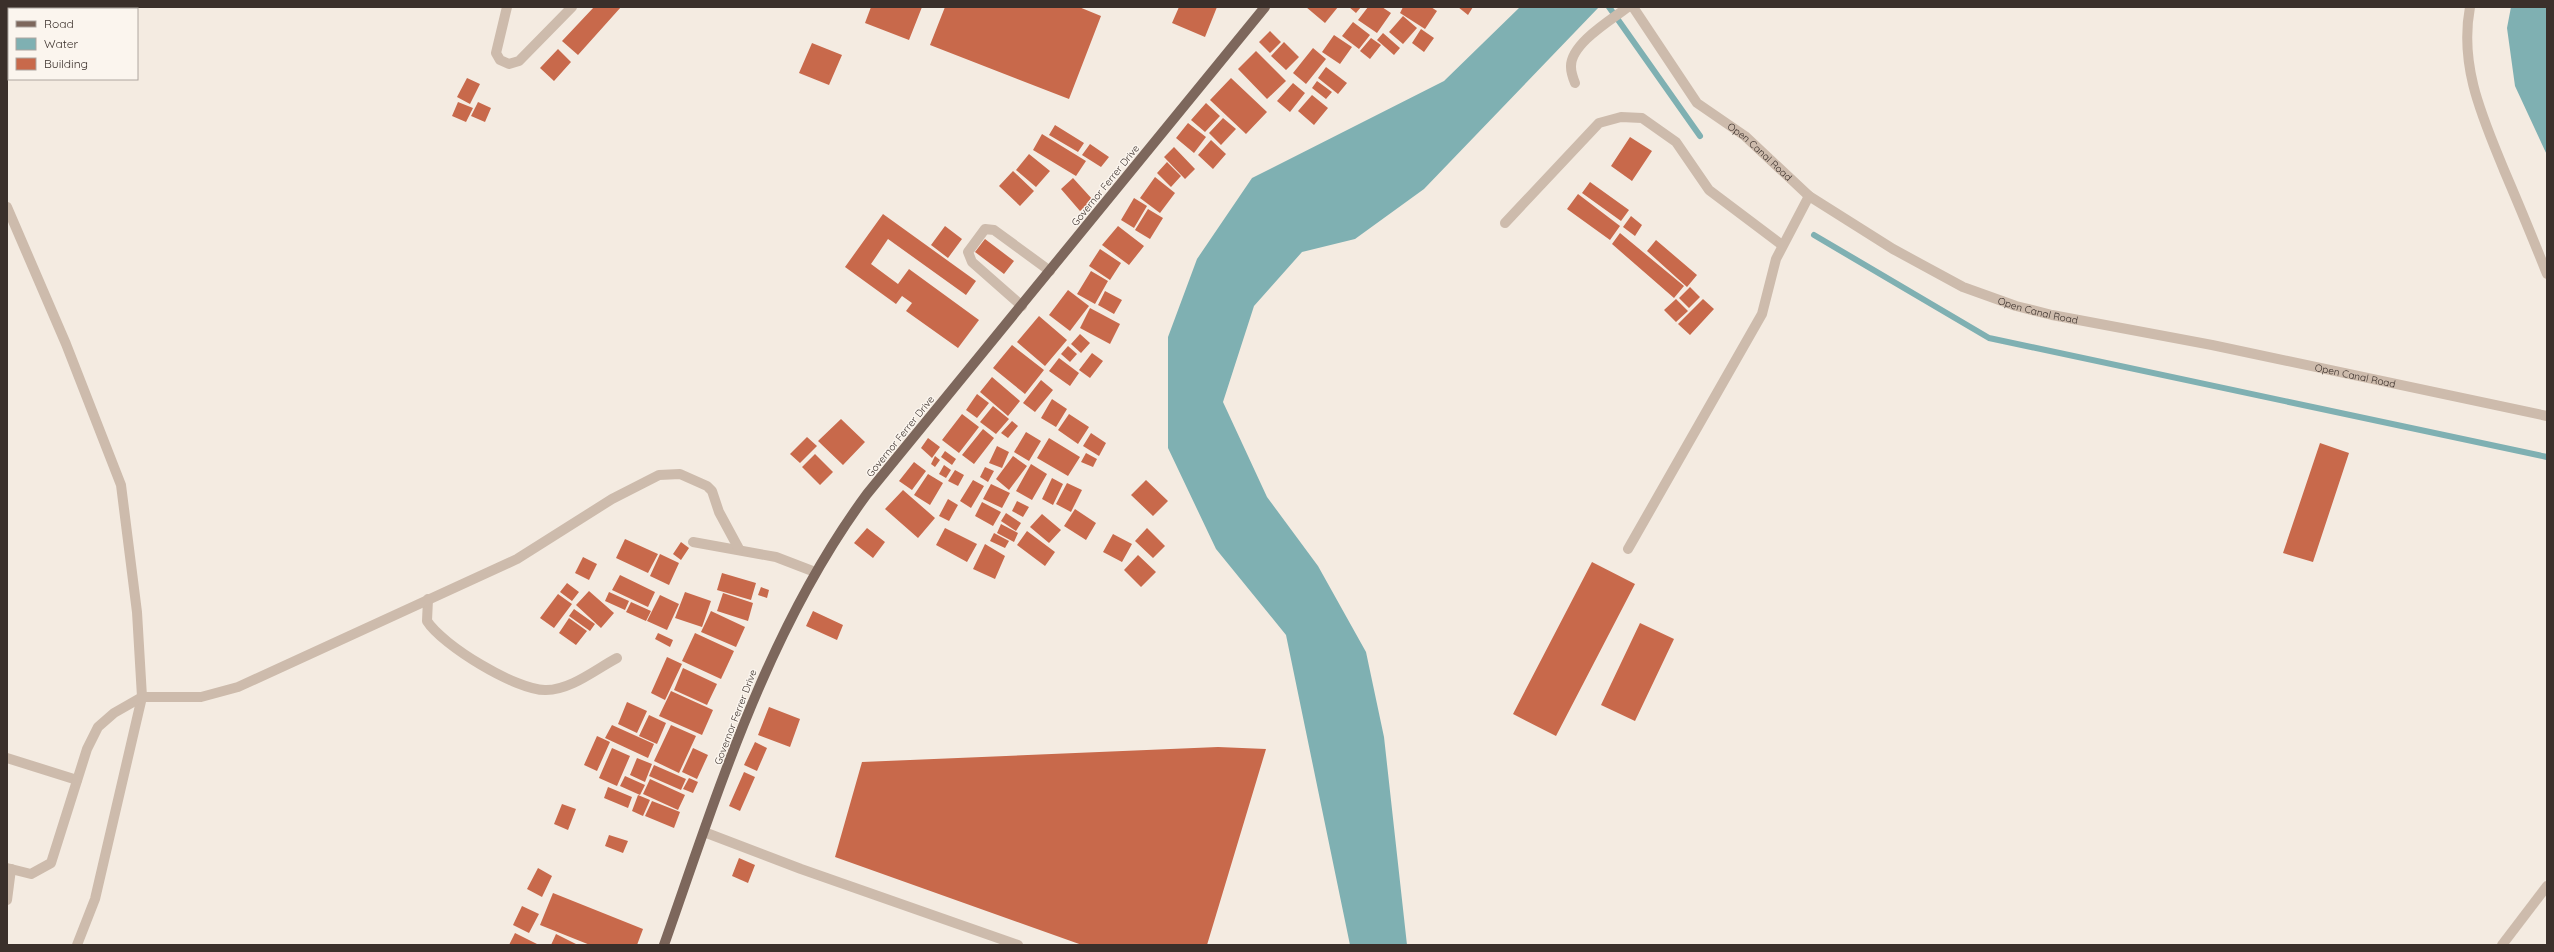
<svg xmlns="http://www.w3.org/2000/svg" width="2554" height="952" font-family="Quicksand,sans-serif">
<style>
.water{fill:#7fb0b2}
.lines{fill:none;stroke-linecap:round;stroke-linejoin:round}
.stream{stroke:#7fb0b2;stroke-width:6}
.building{fill:#c8694b}
.minor{stroke:#cdbbac;stroke-width:10}
.major{stroke:#7d675c;stroke-width:10}
.labels{text-anchor:middle;stroke-width:3;stroke-linejoin:round;paint-order:stroke}
.street-label{font-size:10px;fill:#3b302b;stroke:#fbf5ee}
</style>
<rect width="100%" height="100%" fill="#f4ebe1"/>
<path class="water" d="M 1520,7 L 1599,7 L 1424,189 L 1355,239 L 1302,252 L 1254,306 L 1223,402 L 1267,497 L 1318,566 L 1366,652 L 1384,737 L 1407,945 L 1350,945 L 1286,635 L 1216,549 L 1168,448 L 1168,337 L 1197,259 L 1252,178 L 1444,81 Z
M 2511,7 L 2547,7 L 2547,155 L 2515,86 L 2507,28 Z"/>
<g class="lines">
<path class="stream" d="M 1609,7 L 1700,136
M 1814,235 L 1989,338 L 2547,457"/>
</g>
<path class="building" d="M 594,7 L 621,7 L 578,55 L 562,41 Z
M 871,7 L 922,7 L 909,40 L 865,23 Z
M 945,7 L 1079,7 L 1101,16 L 1069,99 L 930,45 Z
M 1179,7 L 1217,7 L 1205,37 L 1172,23 Z
M 1306,7 L 1338,7 L 1325,23 Z
M 1349,7 L 1361,7 L 1356,13 Z
M 1368,7 L 1382,7 L 1391,13 L 1377,33 L 1358,20 Z
M 1403,7 L 1431,7 L 1437,11 L 1425,29 L 1400,13 Z
M 1458,7 L 1473,7 L 1468,15 Z
M 1403,16 L 1417,28 L 1403,44 L 1389,32 Z
M 1353,22 L 1370,35 L 1359,49 L 1342,36 Z
M 1421,29 L 1434,38 L 1424,52 L 1412,43 Z
M 1270,31 L 1281,42 L 1270,53 L 1259,42 Z
M 1383,33 L 1400,48 L 1394,55 L 1377,40 Z
M 1334,35 L 1352,47 L 1340,64 L 1322,52 Z
M 1371,38 L 1381,45 L 1370,59 L 1360,51 Z
M 1284,42 L 1299,57 L 1286,70 L 1271,56 Z
M 812,43 L 842,55 L 829,85 L 799,73 Z
M 1313,48 L 1326,59 L 1306,84 L 1293,73 Z
M 558,49 L 571,62 L 554,81 L 540,68 Z
M 1256,51 L 1286,81 L 1267,99 L 1238,69 Z
M 1326,67 L 1347,83 L 1338,94 L 1318,78 Z
M 467,78 L 480,84 L 470,104 L 457,97 Z
M 1231,78 L 1267,112 L 1246,134 L 1210,100 Z
M 1317,81 L 1332,92 L 1326,99 L 1312,88 Z
M 1293,83 L 1305,93 L 1290,112 L 1277,101 Z
M 1312,95 L 1328,108 L 1314,125 L 1298,111 Z
M 458,102 L 473,108 L 466,122 L 452,116 Z
M 478,102 L 491,108 L 485,122 L 471,116 Z
M 1206,103 L 1220,116 L 1205,132 L 1191,120 Z
M 1223,118 L 1236,129 L 1221,145 L 1209,133 Z
M 1188,123 L 1206,137 L 1194,153 L 1176,138 Z
M 1055,125 L 1084,143 L 1078,152 L 1049,135 Z
M 1042,134 L 1086,161 L 1076,176 L 1033,150 Z
M 1630,137 L 1652,151 L 1632,181 L 1611,166 Z
M 1211,140 L 1226,154 L 1213,169 L 1198,155 Z
M 1090,144 L 1109,157 L 1101,167 L 1082,155 Z
M 1174,147 L 1195,169 L 1185,179 L 1164,157 Z
M 1029,154 L 1050,171 L 1036,187 L 1016,170 Z
M 1167,162 L 1181,176 L 1171,187 L 1157,173 Z
M 1013,171 L 1034,191 L 1020,206 L 999,186 Z
M 1155,177 L 1175,193 L 1160,213 L 1140,198 Z
M 1073,178 L 1093,200 L 1080,211 L 1061,189 Z
M 1590,182 L 1629,210 L 1621,221 L 1582,193 Z
M 1578,194 L 1620,226 L 1610,240 L 1567,209 Z
M 1134,198 L 1147,206 L 1134,228 L 1121,220 Z
M 1148,209 L 1163,218 L 1150,239 L 1135,230 Z
M 883,214 L 976,281 L 966,295 L 888,239 L 871,264 L 898,284 L 909,269 L 979,320 L 958,348 L 906,311 L 912,303 L 902,296 L 896,304 L 845,267 Z
M 1631,216 L 1642,225 L 1635,236 L 1623,227 Z
M 945,226 L 962,239 L 948,258 L 931,245 Z
M 1118,226 L 1144,246 L 1129,265 L 1102,245 Z
M 1620,233 L 1684,286 L 1674,298 L 1612,244 Z
M 985,239 L 1014,261 L 1004,274 L 975,252 Z
M 1656,240 L 1697,275 L 1687,287 L 1647,251 Z
M 1100,249 L 1121,263 L 1110,280 L 1089,266 Z
M 1091,271 L 1108,281 L 1095,304 L 1077,294 Z
M 1690,287 L 1700,297 L 1689,308 L 1679,298 Z
M 1068,290 L 1089,306 L 1070,331 L 1049,315 Z
M 1105,291 L 1122,300 L 1114,314 L 1098,305 Z
M 1676,299 L 1688,311 L 1676,322 L 1664,310 Z
M 1703,299 L 1714,309 L 1690,335 L 1678,324 Z
M 1090,308 L 1120,324 L 1110,344 L 1080,328 Z
M 1039,316 L 1067,340 L 1045,366 L 1017,342 Z
M 1080,334 L 1090,343 L 1081,353 L 1071,344 Z
M 1012,345 L 1044,370 L 1025,394 L 993,368 Z
M 1068,346 L 1077,354 L 1070,362 L 1061,354 Z
M 1092,353 L 1103,361 L 1090,378 L 1079,370 Z
M 1059,358 L 1079,373 L 1070,386 L 1049,371 Z
M 992,377 L 1020,401 L 1008,416 L 980,392 Z
M 1041,380 L 1053,390 L 1035,412 L 1023,403 Z
M 977,394 L 989,403 L 977,418 L 966,410 Z
M 1052,399 L 1067,409 L 1056,427 L 1041,418 Z
M 993,406 L 1009,419 L 996,434 L 980,422 Z
M 962,414 L 979,427 L 959,453 L 942,440 Z
M 1069,414 L 1089,427 L 1078,444 L 1058,430 Z
M 841,419 L 865,442 L 843,465 L 818,441 Z
M 1012,421 L 1018,426 L 1008,438 L 1001,433 Z
M 983,429 L 994,438 L 974,464 L 962,455 Z
M 1026,432 L 1041,441 L 1029,461 L 1014,452 Z
M 1091,433 L 1106,443 L 1099,456 L 1083,446 Z
M 807,437 L 817,446 L 800,463 L 790,454 Z
M 928,438 L 940,447 L 932,458 L 921,448 Z
M 1049,438 L 1080,457 L 1068,476 L 1037,458 Z
M 2320,443 L 2349,453 L 2313,562 L 2283,553 Z
M 997,446 L 1009,452 L 1002,468 L 989,463 Z
M 945,451 L 956,459 L 952,465 L 941,457 Z
M 1086,453 L 1097,459 L 1093,467 L 1081,462 Z
M 815,454 L 833,472 L 820,485 L 802,467 Z
M 935,456 L 940,460 L 935,467 L 931,464 Z
M 1013,456 L 1027,466 L 1009,490 L 996,479 Z
M 914,462 L 926,471 L 912,490 L 899,481 Z
M 1031,464 L 1047,474 L 1032,500 L 1016,491 Z
M 944,465 L 951,470 L 946,478 L 939,474 Z
M 985,467 L 994,471 L 988,482 L 980,477 Z
M 955,470 L 964,475 L 958,486 L 948,481 Z
M 928,474 L 943,483 L 930,505 L 914,495 Z
M 1052,478 L 1063,484 L 1053,505 L 1042,499 Z
M 973,480 L 984,486 L 971,508 L 960,501 Z
M 1146,480 L 1168,501 L 1153,516 L 1131,495 Z
M 1067,483 L 1082,490 L 1071,512 L 1056,504 Z
M 991,484 L 1010,493 L 1002,508 L 983,499 Z
M 903,490 L 935,518 L 918,538 L 885,509 Z
M 948,499 L 958,505 L 949,521 L 939,516 Z
M 1017,501 L 1029,507 L 1023,517 L 1012,511 Z
M 982,502 L 1001,512 L 993,526 L 975,516 Z
M 1075,509 L 1096,523 L 1086,540 L 1064,526 Z
M 1006,513 L 1021,523 L 1016,531 L 1001,521 Z
M 1042,514 L 1061,530 L 1049,543 L 1030,527 Z
M 1001,524 L 1018,533 L 1014,542 L 997,533 Z
M 867,528 L 885,542 L 873,558 L 854,543 Z
M 945,528 L 977,544 L 967,562 L 936,545 Z
M 1147,528 L 1165,546 L 1153,558 L 1135,541 Z
M 1027,531 L 1055,552 L 1045,566 L 1017,545 Z
M 994,533 L 1009,541 L 1005,548 L 990,541 Z
M 1113,534 L 1132,544 L 1122,562 L 1103,552 Z
M 625,539 L 658,554 L 648,573 L 616,558 Z
M 681,542 L 689,548 L 681,560 L 673,554 Z
M 985,544 L 1005,556 L 995,579 L 973,569 Z
M 660,554 L 679,563 L 669,585 L 650,576 Z
M 1138,555 L 1156,572 L 1141,587 L 1124,570 Z
M 583,557 L 597,564 L 589,580 L 575,573 Z
M 1592,562 L 1635,584 L 1556,736 L 1513,714 Z
M 722,573 L 756,583 L 751,600 L 717,590 Z
M 620,575 L 655,592 L 648,607 L 612,590 Z
M 567,583 L 579,592 L 572,601 L 560,592 Z
M 761,587 L 769,590 L 767,598 L 758,595 Z
M 589,591 L 614,613 L 601,628 L 576,605 Z
M 609,592 L 629,601 L 625,610 L 605,601 Z
M 685,592 L 711,601 L 702,627 L 675,618 Z
M 723,593 L 753,603 L 748,621 L 717,611 Z
M 558,594 L 572,604 L 554,628 L 540,618 Z
M 660,595 L 679,604 L 667,630 L 647,621 Z
M 631,602 L 651,611 L 646,621 L 626,612 Z
M 574,609 L 595,624 L 590,631 L 569,616 Z
M 711,611 L 745,627 L 736,647 L 701,632 Z
M 813,611 L 843,625 L 837,640 L 806,626 Z
M 569,618 L 587,631 L 576,645 L 559,633 Z
M 1640,623 L 1674,639 L 1635,721 L 1601,705 Z
M 658,633 L 673,640 L 670,647 L 655,639 Z
M 695,633 L 734,651 L 721,679 L 682,661 Z
M 667,657 L 682,664 L 665,700 L 651,693 Z
M 683,668 L 717,684 L 707,705 L 674,690 Z
M 671,691 L 713,710 L 702,735 L 659,716 Z
M 627,702 L 647,711 L 637,733 L 618,724 Z
M 769,707 L 800,719 L 790,747 L 758,735 Z
M 649,715 L 666,723 L 657,744 L 639,736 Z
M 612,725 L 654,744 L 648,758 L 605,738 Z
M 671,725 L 696,736 L 679,773 L 654,761 Z
M 597,736 L 610,742 L 597,771 L 584,765 Z
M 755,742 L 767,748 L 757,771 L 744,765 Z
M 1218,747 L 1266,749 L 1207,945 L 1082,945 L 835,857 L 862,762 Z
M 612,748 L 630,756 L 617,786 L 599,778 Z
M 693,748 L 708,755 L 697,779 L 682,772 Z
M 637,758 L 652,764 L 645,782 L 630,775 Z
M 654,765 L 686,779 L 681,790 L 649,776 Z
M 744,772 L 755,777 L 740,811 L 729,806 Z
M 625,776 L 645,785 L 640,795 L 620,786 Z
M 689,778 L 698,782 L 693,793 L 683,789 Z
M 650,779 L 685,795 L 678,810 L 643,794 Z
M 608,787 L 632,797 L 628,808 L 604,798 Z
M 638,795 L 650,800 L 643,816 L 632,811 Z
M 652,801 L 680,812 L 674,828 L 645,816 Z
M 562,804 L 576,809 L 568,830 L 554,824 Z
M 609,835 L 628,841 L 623,853 L 605,846 Z
M 739,858 L 755,865 L 748,883 L 732,876 Z
M 538,868 L 552,876 L 542,897 L 527,889 Z
M 553,893 L 643,929 L 637,945 L 590,945 L 540,925 Z
M 522,906 L 539,914 L 529,933 L 513,925 Z
M 515,933 L 539,945 L 509,945 Z
M 556,934 L 578,945 L 551,945 Z"/>
<g class="lines">
<g class="minor">
<path d="M 507,7 L 496,53 L 500,60 L 509,64 L 519,61 L 572,7"/>
<path id="s1" d="M 1633,7 L 1697,103 L 1745,136 L 1809,196 L 1893,249 L 1963,287 L 2016,306 L 2052,315 L 2212,345 L 2547,416"/>
<path d="M 2470,7 C 2459,66 2482,116 2504,170 C 2519,205 2533,239 2547,274"/>
<path d="M 1575,83 C 1573,78 1571,72 1571,67 C 1570,44 1611,20 1628,7"/>
<path d="M 7,207 L 66,344 L 121,485 L 137,612 L 142,697 L 95,899 L 77,945"/>
<path d="M 1505,223 L 1599,123 L 1621,117 L 1642,118 L 1676,142 L 1709,190 L 1782,245"/>
<path d="M 1022,306 L 972,262 L 968,252 L 985,229 L 994,230 L 1050,271"/>
<path d="M 693,542 L 776,557 L 815,572"/>
<path d="M 1628,549 L 1762,314 L 1776,259 L 1809,196"/>
<path d="M 428,599 L 427,621 C 442,645 517,691 546,690 C 571,690 596,669 617,658"/>
<path d="M 7,758 L 77,780"/>
<path d="M 704,832 L 801,869 L 1018,945"/>
<path d="M 7,868 L 31,874 L 51,863 L 87,749 L 98,727 L 114,713 L 142,697 L 201,697 L 238,687 L 517,559 L 612,499 L 659,475 L 680,474 L 707,486 L 712,491 L 719,512 L 739,549"/>
<path d="M 7,900 L 11,869"/>
<path d="M 2502,945 L 2547,886"/>
</g>
<path class="major" d="M 664,945 C 719,789 768,628 867,494 L 1265,7"/>
</g>
<g class="labels">
<g class="street-label">
<text dy="4" stroke="none"><textPath href="#s1" startOffset="195">Open Canal Road</textPath></text>
<text transform="translate(1105 185) rotate(-51)" y="4">Governor Ferrer Drive</text>
<text dy="4" stroke="none"><textPath href="#s1" startOffset="519">Open Canal Road</textPath></text>
<text dy="4" stroke="none"><textPath href="#s1" startOffset="843">Open Canal Road</textPath></text>
<text transform="translate(900 436) rotate(-51)" y="4">Governor Ferrer Drive</text>
<text transform="translate(735 717) rotate(-69)" y="4">Governor Ferrer Drive</text>
</g>
</g>
<rect width="2554" height="952" fill="none" stroke="#3b302b" stroke-width="16"/>
<rect x="8" y="8" width="130" height="72" fill="#fbf5ee" stroke="#aea6a0"/>
<rect x="16" y="21" width="20" height="6" fill="#7d675c" stroke="#aea6a0"/>
<text x="44" y="28" font-size="12" fill="#3b302b">Road</text>
<rect x="16" y="38" width="20" height="12" fill="#7fb0b2" stroke="#aea6a0"/>
<text x="44" y="48" font-size="12" fill="#3b302b">Water</text>
<rect x="16" y="58" width="20" height="12" fill="#c8694b" stroke="#aea6a0"/>
<text x="44" y="68" font-size="12" fill="#3b302b">Building</text>
</svg>
